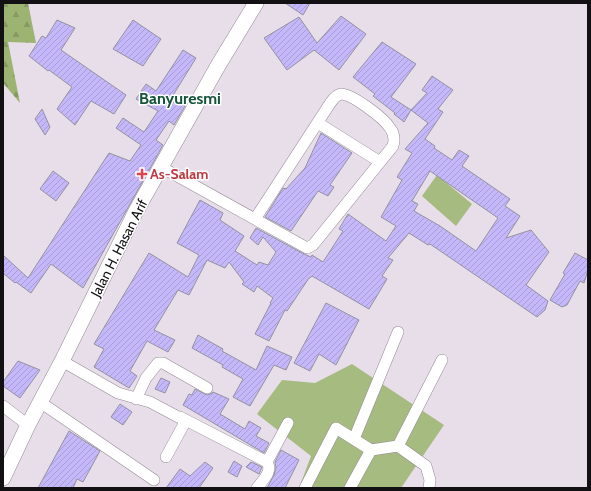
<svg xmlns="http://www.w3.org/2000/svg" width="591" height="491" font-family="Cabin,sans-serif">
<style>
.grass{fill:#a6bb80}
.forest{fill:url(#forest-firs)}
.building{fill:url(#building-hatch);stroke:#94929f;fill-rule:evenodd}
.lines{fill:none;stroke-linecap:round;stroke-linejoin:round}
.minor-casing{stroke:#938a94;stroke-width:12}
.secondary-casing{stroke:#938a94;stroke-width:16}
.minor{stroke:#fff;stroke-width:11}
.secondary{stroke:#fff;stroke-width:15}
.health-dot{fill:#e0444e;stroke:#fff;stroke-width:1.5}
.labels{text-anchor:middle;stroke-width:3;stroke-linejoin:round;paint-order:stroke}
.health-label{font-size:14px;font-weight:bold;fill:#be3a42;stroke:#fff;text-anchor:start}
.street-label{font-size:14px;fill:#131014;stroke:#fff}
.quarter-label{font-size:16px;font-weight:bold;fill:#145438;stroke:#fff}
</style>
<defs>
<pattern id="forest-firs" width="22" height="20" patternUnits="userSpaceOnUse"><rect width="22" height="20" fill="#9db372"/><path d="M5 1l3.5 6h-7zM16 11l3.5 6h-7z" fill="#869962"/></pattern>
<pattern id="building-hatch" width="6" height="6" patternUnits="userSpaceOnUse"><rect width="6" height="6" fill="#c4b8fa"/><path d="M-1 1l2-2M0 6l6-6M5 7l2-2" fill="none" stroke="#a89dd5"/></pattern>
</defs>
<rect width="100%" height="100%" fill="#e8deea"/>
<path class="grass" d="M 437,175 L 472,204 L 456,226 L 422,196 Z
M 352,364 L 444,425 L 401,488 L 299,488 L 311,456 L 257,414 L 282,380 L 315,383 Z"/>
<path class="forest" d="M 3,3 L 28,3 L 36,43 L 8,42 L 20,103 L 3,83 Z"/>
<path class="building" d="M 285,3 L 310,3 L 303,15 Z
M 341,16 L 366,34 L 339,70 L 314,50 L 287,70 L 264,38 L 299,17 L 317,43 Z
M 57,20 L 75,28 L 61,50 L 126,95 L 114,114 L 91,101 L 75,125 L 57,109 L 72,87 L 49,70 L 48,71 L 29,56 L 42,36 L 46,38 Z
M 133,20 L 161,39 L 143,66 L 113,49 Z
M 382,42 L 416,64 L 391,97 L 411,110 L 404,122 L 394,114 L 395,113 L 373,96 L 375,94 L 353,77 Z
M 183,50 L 196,58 L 172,97 L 185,106 L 174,125 L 169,121 L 156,140 L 163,145 L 83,288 L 51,264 L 31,293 L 16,282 L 15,283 L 3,273 L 3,255 L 28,278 L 109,153 L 130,161 L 141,145 L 116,128 L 123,118 L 144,132 L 158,111 L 136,99 L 146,84 L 156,91 Z
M 432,76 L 453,90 L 438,109 L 443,112 L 425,139 L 435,146 L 434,148 L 452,160 L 459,150 L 469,156 L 462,166 L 510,199 L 505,206 L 520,216 L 506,238 L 531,230 L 549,252 L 526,285 L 548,301 L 545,310 L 537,317 L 430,244 L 428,245 L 409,233 L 388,258 L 393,260 L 382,276 L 387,279 L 369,309 L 312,276 L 310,278 L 309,278 L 287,311 L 285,310 L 269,341 L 255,334 L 271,303 L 270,303 L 273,298 L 257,286 L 254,292 L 242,284 L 244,282 L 229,262 L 225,268 L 207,260 L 189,295 L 178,290 L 154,330 L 175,340 L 168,352 L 147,341 L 130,371 L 137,376 L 129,388 L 94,367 L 104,349 L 94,344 L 149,253 L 188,277 L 199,255 L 177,243 L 200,200 L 223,213 L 220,220 L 244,236 L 235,251 L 257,265 L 259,262 L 268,265 L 276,252 L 263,237 L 258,245 L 250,238 L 256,228 L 304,254 L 311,257 L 312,255 L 323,262 L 343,231 L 339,229 L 348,214 L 386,241 L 396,226 L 381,217 L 402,180 L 397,177 L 412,153 L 405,149 L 428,123 L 411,110 L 427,93 L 422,90 ZM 430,171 L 498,218 L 476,251 L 440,226 L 414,211 L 418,204 L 412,201 Z
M 42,109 L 50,127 L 45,135 L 35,119 Z
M 321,133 L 352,153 L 330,185 L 334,187 L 328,196 L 318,191 L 291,231 L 265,217 L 283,188 L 286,189 L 305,168 Z
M 53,171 L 69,183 L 56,201 L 40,189 Z
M 575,253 L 588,260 L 588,270 L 584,283 L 580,281 L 567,305 L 562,307 L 550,300 L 565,274 L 563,273 Z
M 326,303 L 359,320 L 336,365 L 319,354 L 310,371 L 294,363 Z
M 198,335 L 223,349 L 222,351 L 256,370 L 267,346 L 292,357 L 286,370 L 274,365 L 250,406 L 233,397 L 243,379 L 222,367 L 223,365 L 192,348 Z
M 18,361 L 40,370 L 20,398 L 3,386 L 3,382 Z
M 161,378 L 170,382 L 165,393 L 155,389 Z
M 195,389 L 207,395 L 210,394 L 213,392 L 229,399 L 220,414 L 245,429 L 249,421 L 261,428 L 256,436 L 269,443 L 264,453 L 183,405 L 189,394 L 192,395 Z
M 120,404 L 132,412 L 123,425 L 111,417 Z
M 69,431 L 100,451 L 83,482 L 77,479 L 73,488 L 38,488 Z
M 281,450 L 299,460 L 285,488 L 267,488 L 274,475 L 276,468 L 275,462 Z
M 234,461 L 242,466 L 237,477 L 228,472 Z
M 205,462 L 213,468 L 199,488 L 166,488 L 180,469 L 190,476 Z
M 251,462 L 262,467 L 259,474 L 246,467 Z"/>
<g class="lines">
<g class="minor-casing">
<path id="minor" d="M 318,123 L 380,162
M 161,167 L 307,248 L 313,245 L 393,146 C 395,139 394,133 390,128 C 384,118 352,94 341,94 C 335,95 332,101 329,105 L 255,219
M 62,361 L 118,393 L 150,402 L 182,419 L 184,424 L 166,457
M 136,399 L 146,378 L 158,363 L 163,363 L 207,388
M 40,402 L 154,480
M 3,406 L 28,425
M 180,417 L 267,462 C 273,471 263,480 257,488
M 354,439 L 398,332
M 398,446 L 442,360
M 371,450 L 398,446 L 426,466 L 430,480 L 429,488
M 267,462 L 288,423
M 305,488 L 336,428 L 371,450 L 350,488"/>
</g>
<g class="secondary-casing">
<path id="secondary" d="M 3,478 L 28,425 L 62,361 L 136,211 L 219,64 L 256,3"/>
</g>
<use href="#minor" class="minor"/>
<use href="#secondary" class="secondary"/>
</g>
<path class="health-dot" d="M140 168h4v4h4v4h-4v4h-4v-4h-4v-4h4z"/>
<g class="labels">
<g class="health-label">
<text x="150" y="179">As-Salam</text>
</g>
<g class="street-label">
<text transform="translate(119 248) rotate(-63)" y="5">Jalan H. Hasan Arif</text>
</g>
<g class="quarter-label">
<text x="180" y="104">Banyuresmi</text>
</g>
</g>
<rect width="591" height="491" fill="none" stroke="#131014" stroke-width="8"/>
</svg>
